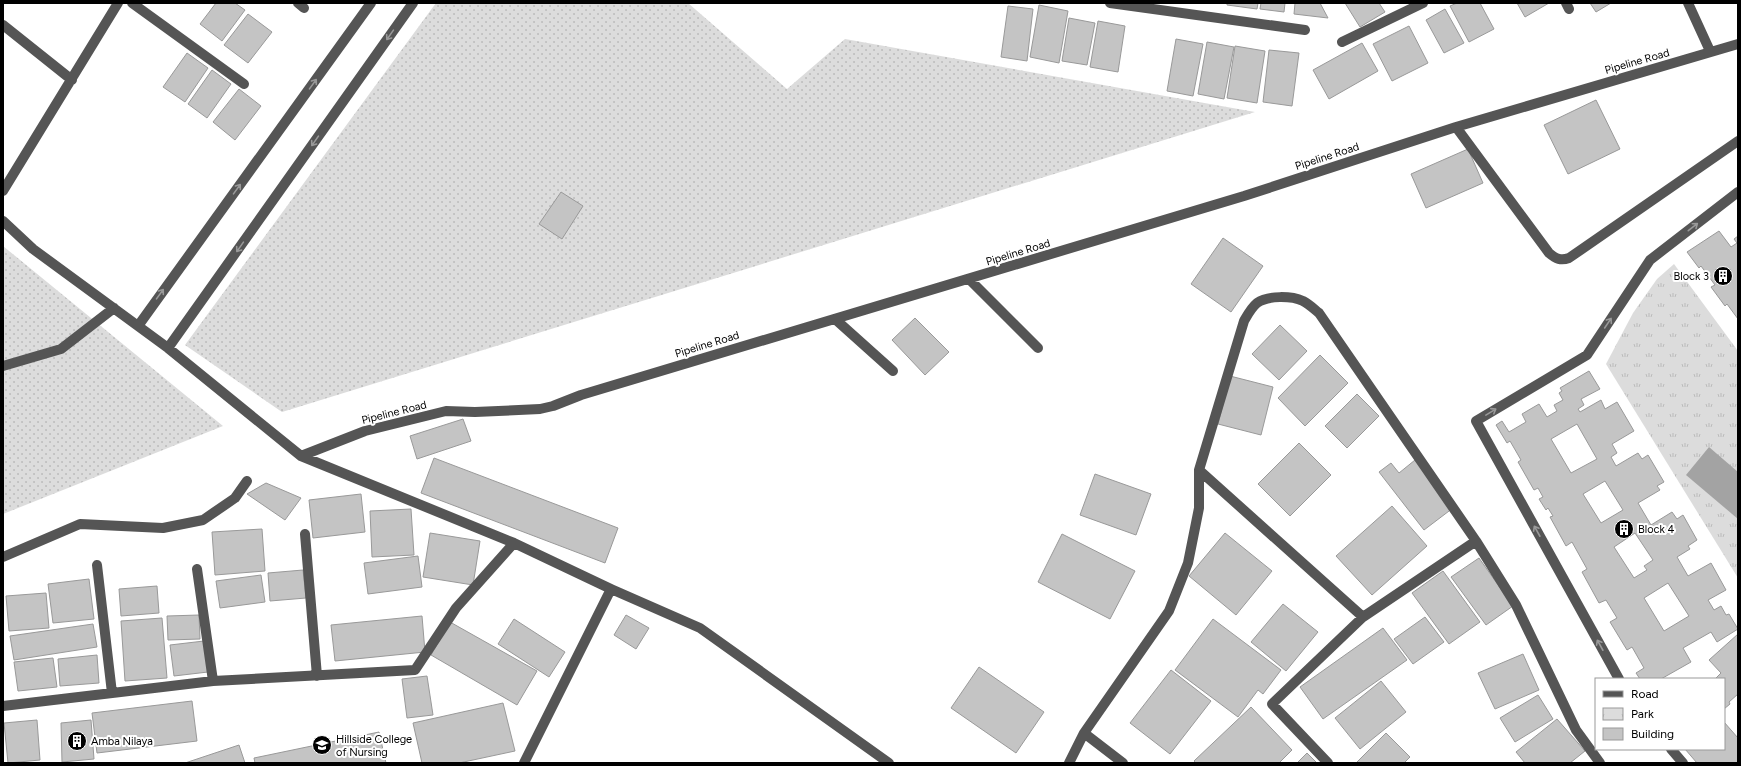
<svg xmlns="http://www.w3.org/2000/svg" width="1741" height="766" font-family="Figtree,sans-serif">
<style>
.grass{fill:url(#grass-dots)}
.park{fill:url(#park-tufts)}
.water{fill:#a3a3a3}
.building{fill:#c4c4c4;stroke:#999;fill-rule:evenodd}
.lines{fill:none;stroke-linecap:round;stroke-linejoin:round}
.minor{stroke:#555;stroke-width:10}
.oneway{stroke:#999}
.labels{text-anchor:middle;stroke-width:4;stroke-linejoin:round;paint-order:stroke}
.street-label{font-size:11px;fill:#000;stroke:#fff}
.poi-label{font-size:11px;fill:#000;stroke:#fff;text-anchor:start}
</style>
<defs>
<pattern id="grass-dots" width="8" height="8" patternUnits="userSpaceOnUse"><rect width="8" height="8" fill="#dcdcdc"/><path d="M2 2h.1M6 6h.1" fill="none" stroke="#bbb" stroke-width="1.8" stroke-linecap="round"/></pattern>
<pattern id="park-tufts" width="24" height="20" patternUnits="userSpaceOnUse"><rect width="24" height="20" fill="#dcdcdc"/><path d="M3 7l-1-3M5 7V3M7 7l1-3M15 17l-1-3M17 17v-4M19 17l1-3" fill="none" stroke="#bbb"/></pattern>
</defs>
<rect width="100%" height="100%" fill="#fff"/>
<path class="grass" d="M 436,3 L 688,3 L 787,89 L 845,39 L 1255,112 L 282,412 L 185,345 Z
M 3,246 L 223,426 L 3,514 Z"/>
<path class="park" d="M 1674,264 L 1738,351 L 1738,578 L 1606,364 L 1633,313 L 1657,279 Z"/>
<path class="water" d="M 1709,447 L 1738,472 L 1738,519 L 1686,475 Z"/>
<path class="building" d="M 216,3 L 235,3 L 245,10 L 222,41 L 200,24 Z
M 1227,3 L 1258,3 L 1257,9 L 1227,5 Z
M 1261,3 L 1285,3 L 1284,12 L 1260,9 Z
M 1295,3 L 1320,3 L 1328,18 L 1294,14 Z
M 1345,3 L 1379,3 L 1385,12 L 1360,27 Z
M 1457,3 L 1480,3 L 1494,29 L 1469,42 L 1450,6 Z
M 1517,3 L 1549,3 L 1525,17 Z
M 1590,3 L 1611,3 L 1596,12 Z
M 1039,5 L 1068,11 L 1059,63 L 1030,57 Z
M 1008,6 L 1033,9 L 1027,61 L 1001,57 Z
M 1445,9 L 1464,43 L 1444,53 L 1426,20 Z
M 248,14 L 272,32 L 248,63 L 224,45 Z
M 1069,18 L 1095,23 L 1087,65 L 1062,61 Z
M 1098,21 L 1125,26 L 1118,72 L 1090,67 Z
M 1409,26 L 1428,63 L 1392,81 L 1373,44 Z
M 1176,39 L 1203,44 L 1193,96 L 1167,91 Z
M 1207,42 L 1234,47 L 1224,99 L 1198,94 Z
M 1362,43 L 1378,71 L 1329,99 L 1313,70 Z
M 1235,46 L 1265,51 L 1257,103 L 1227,98 Z
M 1269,50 L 1299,53 L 1292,106 L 1263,102 Z
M 187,53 L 208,68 L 185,102 L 163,87 Z
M 212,70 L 231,84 L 207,118 L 188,104 Z
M 239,89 L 261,106 L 235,140 L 213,122 Z
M 1596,100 L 1620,149 L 1568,174 L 1544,125 Z
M 1468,149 L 1483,183 L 1426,208 L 1411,174 Z
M 561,192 L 583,206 L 562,239 L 539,224 Z
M 1719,231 L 1731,247 L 1737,243 L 1734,239 L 1738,236 L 1738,319 L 1727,304 L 1725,306 L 1711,287 L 1715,285 L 1701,266 L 1699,268 L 1687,252 Z
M 1223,238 L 1263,266 L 1231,312 L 1191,284 Z
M 915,318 L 949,352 L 925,375 L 892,340 Z
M 1280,325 L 1307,351 L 1279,380 L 1252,354 Z
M 1320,355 L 1348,383 L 1305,426 L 1278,398 Z
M 1589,371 L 1600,389 L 1581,399 L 1584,405 L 1578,409 L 1580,412 L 1601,400 L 1605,409 L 1617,402 L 1634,431 L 1612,444 L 1617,453 L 1611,457 L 1616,466 L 1638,453 L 1642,459 L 1648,455 L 1664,482 L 1657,486 L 1660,490 L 1638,503 L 1651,525 L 1672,512 L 1677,519 L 1683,515 L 1697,540 L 1688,546 L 1690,549 L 1677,557 L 1688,576 L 1711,563 L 1726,590 L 1708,600 L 1714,610 L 1721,606 L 1726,615 L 1729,614 L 1738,629 L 1717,642 L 1711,632 L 1683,648 L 1691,662 L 1661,679 L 1640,679 L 1636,673 L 1644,668 L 1632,647 L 1627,650 L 1610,622 L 1617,618 L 1606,600 L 1599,603 L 1582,572 L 1587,569 L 1572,542 L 1566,546 L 1550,517 L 1553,516 L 1548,508 L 1546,510 L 1539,499 L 1543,497 L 1538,488 L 1534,490 L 1518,462 L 1521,460 L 1510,441 L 1507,443 L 1496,425 L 1502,421 L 1509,432 L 1526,422 L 1522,414 L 1539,404 L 1547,417 L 1557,411 L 1554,405 L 1563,400 L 1559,393 L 1562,391 L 1560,388 ZM 1577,424 L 1597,459 L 1571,473 L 1551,439 ZM 1605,481 L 1623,510 L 1601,523 L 1583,494 ZM 1635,533 L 1653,560 L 1644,566 L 1647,570 L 1634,578 L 1614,547 ZM 1668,583 L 1689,616 L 1664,631 L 1644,598 Z
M 1230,376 L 1273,387 L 1261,435 L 1218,424 Z
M 1357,394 L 1379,416 L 1347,448 L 1325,426 Z
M 463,419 L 471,441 L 417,459 L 410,436 Z
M 1299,443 L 1331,475 L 1290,516 L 1258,484 Z
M 434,458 L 618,528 L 605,563 L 421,493 Z
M 1415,460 L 1453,508 L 1424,530 L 1379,472 L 1391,463 L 1399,473 Z
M 1095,474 L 1151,494 L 1136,535 L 1080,515 Z
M 266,483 L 301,498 L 285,520 L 247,494 Z
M 361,494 L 365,532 L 313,538 L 309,500 Z
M 1392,506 L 1427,546 L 1372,595 L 1336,556 Z
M 411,509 L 414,555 L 372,557 L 370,511 Z
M 262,529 L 265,571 L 215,575 L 212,532 Z
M 430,533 L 480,541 L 473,585 L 423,577 Z
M 1225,533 L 1272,571 L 1236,615 L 1189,576 Z
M 1062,534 L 1135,571 L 1110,619 L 1038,582 Z
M 418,556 L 422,587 L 368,594 L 364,563 Z
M 1479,558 L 1513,606 L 1486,625 L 1451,577 Z
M 303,570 L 306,598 L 270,601 L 268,573 Z
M 1443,571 L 1480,622 L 1449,644 L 1412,593 Z
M 261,575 L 265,602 L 220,608 L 216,581 Z
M 89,579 L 94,619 L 53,623 L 48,584 Z
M 157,586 L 159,613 L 121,616 L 119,589 Z
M 46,593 L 49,628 L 9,631 L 6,596 Z
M 1283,604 L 1318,632 L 1286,671 L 1251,642 Z
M 199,615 L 200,639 L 168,640 L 167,616 Z
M 626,615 L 649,628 L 636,649 L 614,635 Z
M 422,616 L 425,652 L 335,661 L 331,625 Z
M 1425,617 L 1444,642 L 1413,664 L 1394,639 Z
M 162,618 L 167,678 L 125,681 L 121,621 Z
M 514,619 L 565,652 L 549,677 L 498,644 Z
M 1213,619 L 1281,670 L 1263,694 L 1258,690 L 1238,717 L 1175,670 Z
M 450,622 L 537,671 L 517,705 L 431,655 Z
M 93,624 L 97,647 L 14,660 L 10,636 Z
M 1383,628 L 1407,660 L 1323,719 L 1300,687 Z
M 1738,634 L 1738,694 L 1729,702 L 1730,704 L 1724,709 L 1724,679 L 1715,679 L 1721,673 L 1709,660 Z
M 204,641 L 208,672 L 174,676 L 170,645 Z
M 1523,654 L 1539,690 L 1495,709 L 1478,673 Z
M 97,655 L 99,683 L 60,686 L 58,659 Z
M 53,658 L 57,687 L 18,691 L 14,662 Z
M 979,667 L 1044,712 L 1016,753 L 951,708 Z
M 1171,670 L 1211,701 L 1170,754 L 1130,723 Z
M 427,676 L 433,715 L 407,718 L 402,679 Z
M 1381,681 L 1406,712 L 1360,749 L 1335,718 Z
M 1538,695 L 1553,719 L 1515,742 L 1500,718 Z
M 192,701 L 197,741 L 97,753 L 92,713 Z
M 503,703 L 515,751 L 459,763 L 422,763 L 413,723 Z
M 1251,707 L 1292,750 L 1279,763 L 1196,763 L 1194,761 Z
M 1557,719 L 1585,751 L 1570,763 L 1525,763 L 1516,752 Z
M 37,720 L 40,760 L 8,763 L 4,723 Z
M 91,720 L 94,759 L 62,762 L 61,723 Z
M 1724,722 L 1738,738 L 1738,763 L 1697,763 L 1685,749 L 1724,749 Z
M 379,732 L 386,763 L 255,763 L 254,758 Z
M 1386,733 L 1410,757 L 1404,763 L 1356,763 Z
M 239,745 L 245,763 L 185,763 Z
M 1307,753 L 1317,763 L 1297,763 Z"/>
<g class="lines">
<path class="minor" d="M 132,3 L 244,84
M 298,3 L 304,8
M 1110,3 L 1305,30
M 1566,3 L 1569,9
M 1688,3 L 1710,51
M 3,25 L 72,80
M 1342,42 L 1423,3
M 1456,127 L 1549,253 C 1556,259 1561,261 1569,258 L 1738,141
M 3,191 L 118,3
M 3,221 L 33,249 L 168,348 L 301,456 L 514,543 L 611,589 L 700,628 L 889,763
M 969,279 L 1038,348
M 835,319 L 893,371
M 138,326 L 371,3
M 168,348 L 413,3
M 3,366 L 61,349 L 114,308
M 301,456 L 365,431 L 446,411 L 475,412 L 540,409 L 553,406 L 581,395 L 1244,196 L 1456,127 L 1738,44
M 1199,470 L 1363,617
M 305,534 L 317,676
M 3,557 L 80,524 L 163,528 L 203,520 L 235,498 L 247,481
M 97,565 L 112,693
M 197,569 L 213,681 L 415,670 L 456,608 L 514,543
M 1619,679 L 1476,421 L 1587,355 L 1650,260 L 1738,192
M 3,706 L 213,681
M 1671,749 L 1683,763
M 524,763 L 611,589
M 1069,763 L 1084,733
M 1123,763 L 1084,733 L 1169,611 L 1188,563 L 1199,508 L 1199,470 L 1244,321 C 1248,314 1251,308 1257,303 C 1268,295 1292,296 1303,301 C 1309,304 1314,309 1319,313 L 1476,541
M 1328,763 L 1272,704 L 1363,617 L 1476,541 L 1516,605 L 1576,730 L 1600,763"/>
</g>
<defs><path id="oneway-shaft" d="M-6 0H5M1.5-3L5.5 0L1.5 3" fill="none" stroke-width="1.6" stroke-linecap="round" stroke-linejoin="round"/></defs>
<g class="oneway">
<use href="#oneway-shaft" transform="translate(390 35) rotate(125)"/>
<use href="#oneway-shaft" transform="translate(313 84) rotate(-54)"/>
<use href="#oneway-shaft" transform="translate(315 141) rotate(125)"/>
<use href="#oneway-shaft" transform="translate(237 189) rotate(-54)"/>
<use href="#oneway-shaft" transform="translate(1693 227) rotate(-38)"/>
<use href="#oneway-shaft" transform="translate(240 247) rotate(125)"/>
<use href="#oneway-shaft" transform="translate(160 294) rotate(-54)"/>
<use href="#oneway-shaft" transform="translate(1608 323) rotate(-56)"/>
<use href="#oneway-shaft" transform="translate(1491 412) rotate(-31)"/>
<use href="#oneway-shaft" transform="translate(1537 531) rotate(-119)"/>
<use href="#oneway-shaft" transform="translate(1600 645) rotate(-119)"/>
</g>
<defs>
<g id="building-disc" transform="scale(1)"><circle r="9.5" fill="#000" stroke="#fff"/><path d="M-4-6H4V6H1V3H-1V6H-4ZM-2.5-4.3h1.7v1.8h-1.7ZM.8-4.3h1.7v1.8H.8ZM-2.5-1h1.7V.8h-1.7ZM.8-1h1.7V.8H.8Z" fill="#fff"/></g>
<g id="university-disc" transform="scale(1)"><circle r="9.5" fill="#000" stroke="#fff"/><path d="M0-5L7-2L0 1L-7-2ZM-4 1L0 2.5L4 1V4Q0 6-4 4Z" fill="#fff"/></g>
</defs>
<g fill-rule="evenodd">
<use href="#building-disc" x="1723" y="276"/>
<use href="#building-disc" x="1624" y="529"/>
<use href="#building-disc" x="77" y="741"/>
<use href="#university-disc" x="322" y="745"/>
</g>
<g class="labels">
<g class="street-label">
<text transform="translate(1637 61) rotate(-16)" y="4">Pipeline Road</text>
<text transform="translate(1327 156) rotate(-18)" y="4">Pipeline Road</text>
<text transform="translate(1018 252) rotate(-17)" y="4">Pipeline Road</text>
<text transform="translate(707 344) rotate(-17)" y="4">Pipeline Road</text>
<text transform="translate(394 412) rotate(-14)" y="4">Pipeline Road</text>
</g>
<g class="poi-label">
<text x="1709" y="280" text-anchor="end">Block 3</text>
<text x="1638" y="533">Block 4</text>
<text x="336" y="743">Hillside College<tspan x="336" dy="13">of Nursing</tspan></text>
<text x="91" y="745">Amba Nilaya</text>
</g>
</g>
<rect width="1741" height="766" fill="none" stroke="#000000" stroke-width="8"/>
<rect x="1595" y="678" width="130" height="72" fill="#ffffff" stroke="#999999"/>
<rect x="1603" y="691" width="20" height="6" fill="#555555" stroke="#999999"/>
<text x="1631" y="698" font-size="12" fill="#000000">Road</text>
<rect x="1603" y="708" width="20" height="12" fill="url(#park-tufts)" stroke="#999999"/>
<text x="1631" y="718" font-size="12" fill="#000000">Park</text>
<rect x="1603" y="728" width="20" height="12" fill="#c4c4c4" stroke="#999999"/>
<text x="1631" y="738" font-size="12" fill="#000000">Building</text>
</svg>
